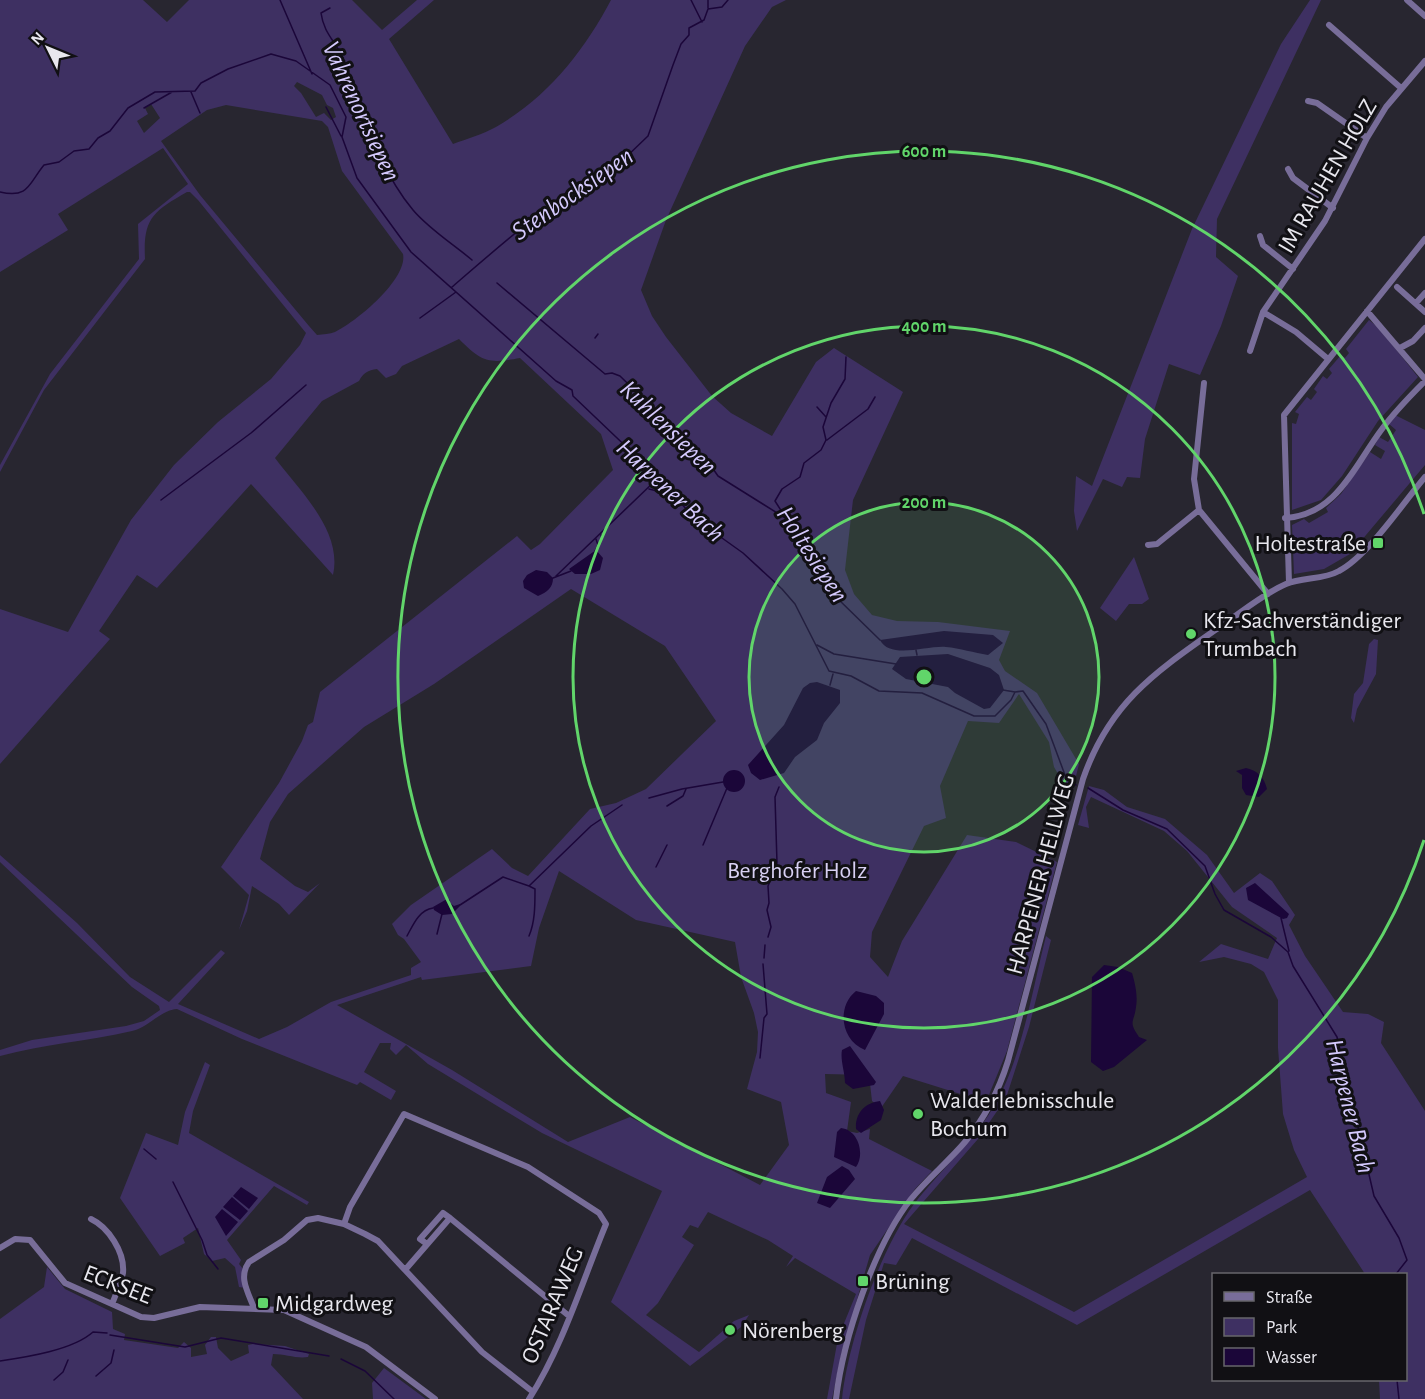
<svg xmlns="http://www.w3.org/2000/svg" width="1425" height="1399" font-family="'Alegreya Sans',sans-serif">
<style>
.green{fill:#3e3062;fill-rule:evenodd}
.water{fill:#1b0639}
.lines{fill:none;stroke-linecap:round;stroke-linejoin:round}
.stream{stroke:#1b0639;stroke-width:1.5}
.minor{stroke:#786d99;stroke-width:6}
.ring{fill:none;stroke:#61d56a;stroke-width:3}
.poi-dot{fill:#61d56a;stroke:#111014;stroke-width:2}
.labels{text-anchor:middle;stroke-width:6;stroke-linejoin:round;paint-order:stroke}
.street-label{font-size:24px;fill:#e8e7ee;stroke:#111014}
.poi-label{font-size:24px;fill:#e8e7ee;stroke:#111014;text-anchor:start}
.park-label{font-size:24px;fill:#d8d0f3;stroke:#111014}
.water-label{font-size:26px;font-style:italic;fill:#d4c9fd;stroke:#111014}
.centre{fill:#61d56a;stroke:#111014;stroke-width:3}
.ring-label{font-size:18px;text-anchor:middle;font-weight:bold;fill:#61d56a;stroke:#111014;stroke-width:6;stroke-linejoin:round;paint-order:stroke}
</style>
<rect width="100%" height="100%" fill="#282630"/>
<path class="green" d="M 0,0 L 143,0 L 167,22 L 189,0 L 352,0 L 382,30 L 417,0 L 434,0 L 389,39 L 453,144 C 467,139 483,134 496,127 C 548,97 584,51 611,0 L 786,0 L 772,7 L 745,46 L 666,220 L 641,290 L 652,316 L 666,337 L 712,396 L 731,413 L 772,436 L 816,362 L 834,348 L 903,392 L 853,500 L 845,570 L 854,594 L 872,615 L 897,621 L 938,622 L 1010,631 L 999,660 L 1005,671 L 1037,693 L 1079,764 L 1071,796 L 1054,767 L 1049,742 L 1019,694 L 999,723 L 968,721 L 940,786 L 946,818 L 924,826 L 872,932 L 870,957 L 888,977 L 902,941 L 967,835 L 1016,842 L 1057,862 L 1007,1051 L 986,1102 L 903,1076 L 881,1108 L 872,1101 L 869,1075 L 825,1074 L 826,1093 L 851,1102 L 847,1131 L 857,1133 L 870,1129 L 869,1139 L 932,1171 L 915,1189 L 870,1255 L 842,1351 L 832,1399 L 827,1399 L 838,1338 L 856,1294 L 795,1258 L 786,1267 L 793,1256 L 768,1240 L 708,1212 L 698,1228 L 690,1225 L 682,1237 L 694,1245 L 658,1303 L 646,1315 L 699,1352 L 734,1321 L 749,1315 L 741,1327 L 690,1366 L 611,1302 L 662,1191 L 542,1133 L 428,1064 L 406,1045 L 396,1055 L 390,1049 L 391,1043 L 380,1043 L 364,1072 L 396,1091 L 391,1100 L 360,1082 L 357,1085 L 242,1039 L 177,1009 C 161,1010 149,1027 132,1031 C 89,1041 44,1044 0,1056 L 0,1050 L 32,1040 L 126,1026 L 144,1021 L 160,1010 L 159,1006 L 132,987 L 0,862 L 0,855 L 77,923 L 130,977 L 169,1002 L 221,950 L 225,953 L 178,1004 L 259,1039 L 287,1027 L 331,1002 L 411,975 L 411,968 L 421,962 L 404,939 L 398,935 L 392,924 L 411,905 L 492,849 L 512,868 L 528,876 L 590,809 L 616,803 L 646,789 L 716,721 L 665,646 L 571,589 L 434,684 L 364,727 L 288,794 L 270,822 L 260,859 L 295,886 L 308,892 L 320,883 L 289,915 L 279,904 L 252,886 L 247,911 L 239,930 L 249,895 L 221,867 L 279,783 L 302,741 L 308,725 L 313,722 L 320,692 L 517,536 L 531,550 L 540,544 L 613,470 L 601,434 L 520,358 C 488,364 482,362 459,339 L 402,366 L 396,374 L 386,378 L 377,369 C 368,370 363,373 359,381 L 322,401 L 275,458 C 299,490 343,531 333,575 L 251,484 L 157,588 L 137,575 L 99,631 L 110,639 L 0,764 L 0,609 L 68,632 L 131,520 L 174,465 L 218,422 L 271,379 L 300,345 L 306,333 L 198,200 L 190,192 L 187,192 C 152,212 143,219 145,259 L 44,390 L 0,472 L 0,465 L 50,374 L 139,259 L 138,224 L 188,184 L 163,148 L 58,214 L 68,230 L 0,272 ZM 297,82 L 322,95 L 327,105 L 333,108 L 336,117 L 331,120 L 324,113 L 316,117 L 301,93 L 294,86 ZM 151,104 L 160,118 L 144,133 L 137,121 L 148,114 L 145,108 ZM 226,105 L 322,121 L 328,127 L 342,171 L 403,254 C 408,279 356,322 335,332 C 330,334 323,334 317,335 L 309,326 L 200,195 L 161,141 L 207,110 ZM 559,871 L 636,920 L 735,942 L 741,977 L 754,1013 L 758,1032 L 757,1052 L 747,1089 L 781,1102 L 789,1145 L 760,1185 L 630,1117 L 568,1142 L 452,1070 L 337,1005 L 421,977 L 422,980 L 531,966 L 539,928 Z
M 1310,0 L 1321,0 L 1217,219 L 1216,257 L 1238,276 L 1221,326 L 1200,375 L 1169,364 L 1145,439 L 1140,478 L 1127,477 L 1122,487 L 1103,479 L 1077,531 L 1074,511 L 1076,476 L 1092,486 L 1192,229 L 1281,44 Z
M 1369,320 L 1379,328 L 1418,377 L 1378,421 L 1342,476 L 1321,500 L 1292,510 L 1292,423 L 1296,424 L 1299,414 L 1295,412 L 1307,397 L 1311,400 L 1317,392 L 1314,389 L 1323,376 L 1327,379 L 1332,373 L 1329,369 L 1341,355 L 1345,358 L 1349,353 L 1346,349 Z
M 1395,415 L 1425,430 L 1425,465 L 1350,554 L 1324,569 L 1294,574 L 1292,525 L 1304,519 L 1309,523 L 1328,512 L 1326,508 L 1341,494 L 1370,452 L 1381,459 L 1385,451 L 1375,445 L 1379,437 L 1388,442 L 1396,430 L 1389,424 Z
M 1134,557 L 1149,599 L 1142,604 L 1129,604 L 1116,621 L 1100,608 Z
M 1374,639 L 1378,640 L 1376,674 L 1357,709 L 1354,723 L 1351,718 L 1354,694 L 1363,683 L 1369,644 Z
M 1089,786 L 1104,790 L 1127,807 L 1165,819 L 1207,855 L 1234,893 L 1260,873 L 1272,881 L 1295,915 L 1289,925 L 1305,956 L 1343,1012 L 1368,1014 L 1384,1022 L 1381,1043 L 1425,1111 L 1425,1399 L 1380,1399 L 1379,1380 L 1406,1380 L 1406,1274 L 1365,1274 L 1310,1190 L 1077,1325 L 912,1238 L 896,1265 L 884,1263 L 866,1320 L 849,1399 L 842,1399 C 848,1342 880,1250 914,1204 C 941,1169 975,1141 997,1101 C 1022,1056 1033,987 1046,936 L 1051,940 L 1029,1027 L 1006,1098 L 978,1139 L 904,1224 L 1074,1312 L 1307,1177 L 1294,1150 L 1283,1114 L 1278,1048 L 1278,1000 L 1264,972 L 1251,964 L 1224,957 L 1199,962 L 1221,944 L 1268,959 L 1277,938 L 1232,907 L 1187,851 L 1164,831 L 1091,797 L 1086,807 L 1089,828 L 1078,825 Z
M 205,1062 L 210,1065 L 193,1111 L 189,1133 L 309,1202 L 307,1205 L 274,1186 L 227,1240 L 241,1260 L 239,1264 L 244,1270 L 241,1276 L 245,1288 L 239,1287 L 235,1267 L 225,1258 L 212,1261 L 204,1254 L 198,1228 L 183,1238 L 185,1243 L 160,1256 L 120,1198 L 146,1133 L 178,1145 L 185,1112 Z
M 47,1267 L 65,1289 L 112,1312 L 113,1329 L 125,1334 L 124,1340 L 178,1348 L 184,1342 L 191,1348 L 191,1357 L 207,1354 L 205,1345 L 211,1337 L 216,1337 L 218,1348 L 231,1361 L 249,1353 L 248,1345 L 253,1344 L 285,1346 L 309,1354 L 308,1357 C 297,1359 285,1354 273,1354 L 271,1365 L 303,1399 L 0,1399 L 0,1319 L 44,1287 Z
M 384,1368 L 426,1399 L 373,1399 L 372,1383 Z"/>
<path class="water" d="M 596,550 L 603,558 L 600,570 L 591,574 L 575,574 L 569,569 Z
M 536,570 L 547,572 L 553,578 C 553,588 547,592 538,596 L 524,588 L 523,581 L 527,575 Z
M 944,631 L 993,635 L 1003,643 L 988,655 C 974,653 960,648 946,647 C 928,645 890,660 880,640 Z
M 948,654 L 990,668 L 999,675 L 1004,690 L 990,708 L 984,709 L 955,693 L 948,687 L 906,679 L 892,669 L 900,657 Z
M 817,682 L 840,690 L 840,703 L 824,723 L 817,740 L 795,757 L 784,773 L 760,780 L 751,773 L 748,765 L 784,725 L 803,688 L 810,683 Z
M 1246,768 C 1258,771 1264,777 1267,789 L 1259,797 L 1246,795 L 1242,788 L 1242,775 L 1236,771 Z
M723 781a11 11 0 1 1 22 0a11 11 0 1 1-22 0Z
M 1255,883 L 1289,914 L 1287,918 L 1283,919 L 1248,900 L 1246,888 Z
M 447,899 L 450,900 L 450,903 L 454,906 L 460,904 L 460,906 L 452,914 L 442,915 L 434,910 L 433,907 Z
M 1104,965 L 1118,967 L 1132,973 C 1135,983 1138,996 1136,1007 C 1134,1023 1128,1021 1139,1037 L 1147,1040 L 1114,1067 L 1103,1071 L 1091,1062 L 1092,977 Z
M 856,991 L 876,996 L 884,1003 L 884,1014 L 865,1050 C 841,1041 836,1007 856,991 Z
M 850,1046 L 876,1082 L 874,1085 L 853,1089 L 845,1083 C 845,1072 840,1060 842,1050 Z
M 880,1101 L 884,1110 L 881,1120 L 861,1133 L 856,1129 C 855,1113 865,1103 880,1101 Z
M 841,1128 C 859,1130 865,1155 856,1167 L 834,1157 L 837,1132 Z
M 842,1166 L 849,1170 L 855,1179 L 830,1208 L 817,1203 L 827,1177 Z
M 241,1187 L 258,1198 L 249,1209 L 233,1196 Z
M 232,1197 L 248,1211 L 240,1220 L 223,1207 Z
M 222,1209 L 238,1222 L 226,1236 L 215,1217 Z"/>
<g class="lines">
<path class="stream" d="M 280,0 L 312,74
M 691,0 L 702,22
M 708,0 L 708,8
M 330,8 L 321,13 C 324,35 337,42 344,61 C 364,112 377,167 413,210 C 429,229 453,244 472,260
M 191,92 L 200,113
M 326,107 L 341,136
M 144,108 L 172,92
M 0,192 C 29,199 29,183 44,165 L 59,162 L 74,151 L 89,149 L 98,138 L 110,131 L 128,108 L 155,92 L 195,91 L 201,83 L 228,69 L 271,54 L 296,61 L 330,85 L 346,117 L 342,137 L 357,178 L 411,252 L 556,381 L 572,390 L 573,396 L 659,478 L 694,518 L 743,553 L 782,589 L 795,604 L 829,671 L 851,676 L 879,691 L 922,693 L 974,716 L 995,716 L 1011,700 L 1015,692 L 1023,691 L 1046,724 L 1065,775 L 1076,785
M 497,283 L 605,374 L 612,373 L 620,376 L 709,463 L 718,476 L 790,521
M 452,287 C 473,269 582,173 601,172 L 606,166 L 624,159 L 648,136 L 673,65 L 681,44 L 689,35 L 689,28 L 704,20 L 708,9 L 722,7 L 728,0
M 420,318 L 456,292
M 595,338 L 598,334
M 846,357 L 845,379 L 831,403 L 823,427 L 826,440 L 821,450 L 804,463 L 800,477 L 782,489 L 775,501 L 836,597 L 880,640
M 817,407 L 826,417
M 827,440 L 868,409 L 875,397
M 649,489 L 657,491 L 666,486
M 161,500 L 251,433 L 306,385
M 598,547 L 602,538 L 601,535
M 595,551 L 598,545 L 596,539
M 556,576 L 657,479
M 553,578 L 571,571
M 817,645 L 834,654 L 896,664
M 916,650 L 917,655
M 830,685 L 833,674
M 1003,690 L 1015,692
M 1088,788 L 1123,810 L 1167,829 L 1205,866 L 1215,894 L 1224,910 L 1271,937 L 1288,952 L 1293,966 L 1337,1037 L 1374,1196 L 1399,1238 L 1407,1260 L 1396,1274
M 649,798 L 682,789 L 723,782
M 667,806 L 683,796 L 686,789
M 703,845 L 727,788
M 656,867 L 667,845
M 529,886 L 535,889 C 535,906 535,922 529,936
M 460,905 L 503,877 L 529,886 L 591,826 L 622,805
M 1281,918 L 1289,951
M 437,934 L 442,914
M 407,936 C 413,925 419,910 433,908
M 768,937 L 771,927 L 767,910 L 769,903 L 768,886 L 777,863 L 775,797 L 779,787
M 764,958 L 765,945
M 760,1058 L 764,1018 L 767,1014 L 763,964
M 144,1149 L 156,1159
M 173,1182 L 202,1240 L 207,1255 L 218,1269
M 110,1335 L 185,1347 L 221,1338 L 329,1356
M 341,1359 L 365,1371 L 394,1399
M 0,1361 C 27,1357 73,1350 93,1332 L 107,1333
M 96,1376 L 111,1363 L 114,1350
M 54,1380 L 63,1372 L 68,1360
M 1397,1380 L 1399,1399"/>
<path class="minor" d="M 1407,0 L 1425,16
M 1329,25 L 1401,88
M 1308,101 L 1317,103 L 1367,138
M 1288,169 L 1293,178 L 1333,208
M 1260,236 L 1263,245 L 1293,269
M 1397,287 L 1425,312
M 1416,303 L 1425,293
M 1367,311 L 1425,379
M 1263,312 L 1296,332 L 1328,359
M 1400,348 L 1413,341 L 1425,328
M 1250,351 L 1263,312 L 1325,221 L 1367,138 L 1386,107 L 1425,61
M 1204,383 L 1194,479 L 1199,510 L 1268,594
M 1285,518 C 1337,515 1354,466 1382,429 C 1395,411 1410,396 1425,381
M 1148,545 L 1157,544 L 1199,510
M 1289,583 L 1284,415 L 1425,239
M 91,1219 C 108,1227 125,1252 123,1273 C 121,1283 116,1294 112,1304
M 344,1224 L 350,1207 L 404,1114 L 528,1167 L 599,1213 L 606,1224 C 582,1282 563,1346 529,1399
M 427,1244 L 420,1239 L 443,1213 L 450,1218
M 0,1248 L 15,1239 L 30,1240 L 65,1283 L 141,1317 L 154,1318 L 200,1307 L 284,1310 L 366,1347 L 435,1399
M 254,1308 C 248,1292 238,1277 249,1262 L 284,1240 L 307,1220 L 318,1218 L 344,1224 L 365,1234 L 378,1241 L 405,1270
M 533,1392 L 482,1352 L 405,1270 L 450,1218 L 569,1316
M 836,1399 C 843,1339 874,1246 911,1199 C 928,1178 948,1162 965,1142 C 984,1119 999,1090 1008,1061 L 1083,779 C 1110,701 1157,671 1221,626 C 1242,612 1263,594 1286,584 C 1303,577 1323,580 1339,571 C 1368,556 1403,503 1425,477"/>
</g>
<circle cx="924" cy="677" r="175" fill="#61d56a" fill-opacity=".12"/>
<g class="ring">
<circle cx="924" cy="677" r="175"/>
<circle cx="924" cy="677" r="351"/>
<path d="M1424 840A526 526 0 1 1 1424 514"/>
</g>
<g class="poi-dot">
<rect x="1372" y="537" width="12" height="12" rx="3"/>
<circle cx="1191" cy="634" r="6"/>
<circle cx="918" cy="1114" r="6"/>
<rect x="857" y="1275" width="12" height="12" rx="3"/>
<rect x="257" y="1297" width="12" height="12" rx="3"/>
<circle cx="730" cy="1330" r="6"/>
</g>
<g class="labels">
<g class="street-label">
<text transform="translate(1327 176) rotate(-60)" y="8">IM RAUHEN HOLZ</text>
<text transform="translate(1040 874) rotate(-75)" y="8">HARPENER HELLWEG</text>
<text transform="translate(118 1284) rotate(21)" y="8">ECKSEE</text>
<text transform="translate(552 1305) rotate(-67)" y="8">OSTARAWEG</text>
</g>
<g class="poi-label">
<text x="1366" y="551" text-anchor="end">Holtestraße</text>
<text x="1203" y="628">Kfz-Sachverständiger<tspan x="1203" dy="28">Trumbach</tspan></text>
<text x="930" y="1108">Walderlebnisschule<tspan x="930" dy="28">Bochum</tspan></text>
<text x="875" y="1289">Brüning</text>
<text x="275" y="1311">Midgardweg</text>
<text x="742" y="1338">Nörenberg</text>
</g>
<g class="park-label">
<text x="797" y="878">Berghofer Holz</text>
</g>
<g class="water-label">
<text transform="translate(362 111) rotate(65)" y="9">Vahrenortsiepen</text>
<text transform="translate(572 193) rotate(-35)" y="9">Stenbocksiepen</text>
<text transform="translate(669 427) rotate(44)" y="9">Kuhlensiepen</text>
<text transform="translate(671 490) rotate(43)" y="9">Harpener Bach</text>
<text transform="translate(813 554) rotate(57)" y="9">Holtesiepen</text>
<text transform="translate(1351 1106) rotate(76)" y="9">Harpener Bach</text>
</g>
</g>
<circle cx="924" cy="677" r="9" class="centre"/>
<g class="ring-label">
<text x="924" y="157">600 m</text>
<text x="924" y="332">400 m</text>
<text x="924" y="508">200 m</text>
</g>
<rect x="1212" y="1273" width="195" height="108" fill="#111014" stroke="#67666b" stroke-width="1.5"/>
<rect x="1224" y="1292" width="30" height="9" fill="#786d99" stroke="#67666b" stroke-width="1.5"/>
<text x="1266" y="1303" font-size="18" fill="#e8e7ee">Straße</text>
<rect x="1224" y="1318" width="30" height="18" fill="#3e3062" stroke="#67666b" stroke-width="1.5"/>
<text x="1266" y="1333" font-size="18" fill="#e8e7ee">Park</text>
<rect x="1224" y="1348" width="30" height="18" fill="#1b0639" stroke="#67666b" stroke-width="1.5"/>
<text x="1266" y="1363" font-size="18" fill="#e8e7ee">Wasser</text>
<g transform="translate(48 48) rotate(313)" stroke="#111014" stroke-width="4.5" paint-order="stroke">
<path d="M0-4.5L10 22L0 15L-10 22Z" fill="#e8e7ee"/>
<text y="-9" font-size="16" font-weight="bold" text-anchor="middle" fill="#e8e7ee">N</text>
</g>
</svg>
